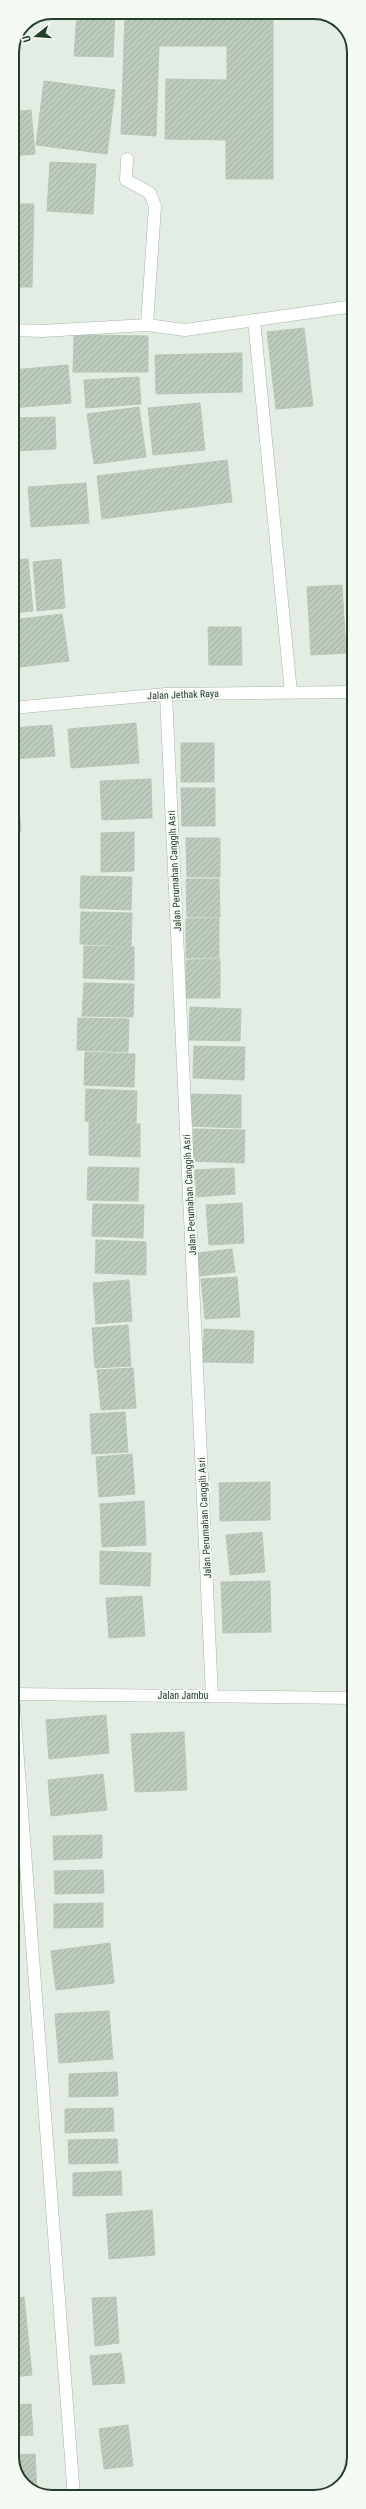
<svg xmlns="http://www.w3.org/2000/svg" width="366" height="2509" font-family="'Roboto Condensed',sans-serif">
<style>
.building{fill:url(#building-hatch);stroke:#b7c7b7}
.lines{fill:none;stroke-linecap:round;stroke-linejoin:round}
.minor-casing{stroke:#a7b5a8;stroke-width:13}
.minor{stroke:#fff;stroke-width:12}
.labels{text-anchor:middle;stroke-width:4;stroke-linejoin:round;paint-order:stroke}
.street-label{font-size:10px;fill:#243e29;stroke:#f5faf5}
.rim{fill:none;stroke:#243e29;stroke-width:2}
</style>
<defs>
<pattern id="building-hatch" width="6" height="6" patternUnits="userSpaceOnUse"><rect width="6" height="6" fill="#bccbbd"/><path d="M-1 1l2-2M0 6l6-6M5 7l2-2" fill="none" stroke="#a1afa2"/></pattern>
</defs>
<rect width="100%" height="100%" fill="#e4ede4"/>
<path class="building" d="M 77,12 L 115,12 L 113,57 L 74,56 Z
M 273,12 L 273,179 L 226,179 L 226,140 L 165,139 L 166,79 L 227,80 L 227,46 L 159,46 L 156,136 L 121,134 L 125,13 Z
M 44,81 L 115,90 L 107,154 L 36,145 Z
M 31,110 L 35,154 L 12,156 L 12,112 Z
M 50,162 L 96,164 L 93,214 L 47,211 Z
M 12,204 L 34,204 L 32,287 L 12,287 Z
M 304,328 L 313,406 L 276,409 L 267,332 Z
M 74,335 L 148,336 L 148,372 L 73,372 Z
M 242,353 L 242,392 L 156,394 L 155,355 Z
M 68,365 L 71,403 L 12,408 L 12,370 Z
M 139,377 L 141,404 L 86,408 L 84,380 Z
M 200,403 L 205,450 L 153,455 L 148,408 Z
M 139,407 L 146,457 L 94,464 L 87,414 Z
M 55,417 L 56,449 L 12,451 L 12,418 Z
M 227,460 L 232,502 L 102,519 L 97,476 Z
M 86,483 L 89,523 L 31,527 L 28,487 Z
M 28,559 L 33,611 L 12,613 L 12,560 Z
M 61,559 L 65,608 L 37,611 L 33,562 Z
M 342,585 L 346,653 L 311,655 L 307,587 Z
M 62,614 L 69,661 L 12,668 L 12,620 Z
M 208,627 L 241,627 L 242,665 L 209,665 Z
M 136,723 L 139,763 L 71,768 L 68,729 Z
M 52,725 L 55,756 L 15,759 L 12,728 Z
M 12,728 L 15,759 L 12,759 Z
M 181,743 L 214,743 L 214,782 L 181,782 Z
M 12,759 L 15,759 L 21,831 L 12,832 Z
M 151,779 L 152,818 L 102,820 L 100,781 Z
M 181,788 L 215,788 L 215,826 L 182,826 Z
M 134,832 L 134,871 L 101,872 L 101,833 Z
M 186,838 L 220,838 L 220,877 L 187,877 Z
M 81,876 L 132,877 L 131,910 L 80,908 Z
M 186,879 L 219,879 L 220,917 L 187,917 Z
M 81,912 L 132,913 L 131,946 L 80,944 Z
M 219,918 L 219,958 L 186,958 L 186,919 Z
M 84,946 L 134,947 L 134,980 L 83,978 Z
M 220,959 L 220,998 L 186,998 L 186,960 Z
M 84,983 L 134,984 L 133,1017 L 82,1016 Z
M 190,1007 L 241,1009 L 240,1041 L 189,1040 Z
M 78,1018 L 129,1019 L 128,1052 L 77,1050 Z
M 194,1046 L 245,1047 L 244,1080 L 193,1078 Z
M 85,1052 L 135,1054 L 134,1087 L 84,1085 Z
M 86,1089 L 137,1091 L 136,1123 L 85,1121 Z
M 191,1094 L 241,1095 L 241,1128 L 190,1126 Z
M 89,1122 L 140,1124 L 140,1157 L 89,1155 Z
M 194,1129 L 245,1130 L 244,1163 L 193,1161 Z
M 88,1167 L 139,1168 L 138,1201 L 87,1200 Z
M 234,1168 L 235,1194 L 197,1197 L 195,1170 Z
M 242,1203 L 244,1243 L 209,1245 L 206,1205 Z
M 93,1204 L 144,1205 L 143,1238 L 92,1236 Z
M 96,1240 L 146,1242 L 146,1275 L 95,1273 Z
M 232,1249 L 235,1272 L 200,1276 L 197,1253 Z
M 237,1277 L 240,1317 L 205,1319 L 201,1279 Z
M 129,1280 L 132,1321 L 96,1324 L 93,1283 Z
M 128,1325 L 131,1366 L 95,1368 L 92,1328 Z
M 204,1329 L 254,1331 L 253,1363 L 203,1362 Z
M 133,1368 L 136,1408 L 101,1410 L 97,1370 Z
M 125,1412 L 128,1452 L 92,1454 L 90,1414 Z
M 132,1454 L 135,1494 L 99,1497 L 96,1457 Z
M 270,1482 L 270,1520 L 220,1521 L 219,1483 Z
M 144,1501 L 146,1545 L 102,1547 L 100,1504 Z
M 262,1532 L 265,1572 L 230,1575 L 226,1535 Z
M 100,1551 L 151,1553 L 150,1586 L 100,1584 Z
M 270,1581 L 271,1632 L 223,1633 L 221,1582 Z
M 142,1596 L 145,1636 L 109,1638 L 106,1598 Z
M 106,1715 L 109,1753 L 49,1759 L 46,1720 Z
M 184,1732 L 187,1790 L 135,1792 L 131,1734 Z
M 103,1774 L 107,1810 L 51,1816 L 48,1780 Z
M 102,1835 L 102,1858 L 54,1860 L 53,1836 Z
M 103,1870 L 104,1893 L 55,1894 L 54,1871 Z
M 103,1903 L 103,1927 L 54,1928 L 54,1904 Z
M 110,1943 L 114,1983 L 56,1990 L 51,1951 Z
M 109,2011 L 113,2059 L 59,2063 L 55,2014 Z
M 117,2072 L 118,2096 L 69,2097 L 69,2074 Z
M 113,2108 L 114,2131 L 65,2133 L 65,2109 Z
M 117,2139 L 118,2163 L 69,2164 L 68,2140 Z
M 121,2171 L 122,2195 L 73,2196 L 73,2173 Z
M 152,2210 L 155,2255 L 109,2259 L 106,2214 Z
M 24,2297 L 32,2375 L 12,2377 L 12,2299 Z
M 116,2297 L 119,2343 L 95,2346 L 92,2298 Z
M 121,2353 L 125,2383 L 93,2385 L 90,2356 Z
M 31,2404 L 33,2435 L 12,2436 L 12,2405 Z
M 128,2425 L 133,2466 L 104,2469 L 99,2429 Z
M 35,2454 L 37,2492 L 24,2486 L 12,2462 L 12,2455 Z"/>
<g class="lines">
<g class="minor-casing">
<path id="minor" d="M 127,159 L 126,180 L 150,193 L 155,206 L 147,325
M 254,320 L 291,692
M 12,330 L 42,331 L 147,325 L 185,330 L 354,306
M 166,694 L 212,1696
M 12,708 L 166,694 L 354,692
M 12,1694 L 354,1698
M 13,1694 L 74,2497"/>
</g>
<use href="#minor" class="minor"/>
</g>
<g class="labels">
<g class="street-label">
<text transform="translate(183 694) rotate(-2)" y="4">Jalan Jethak Raya</text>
<text transform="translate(174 871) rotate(-93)" y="4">Jalan Perumahan Canggih Asri</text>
<text transform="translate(189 1195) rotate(-93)" y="4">Jalan Perumahan Canggih Asri</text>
<text transform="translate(204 1518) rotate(-93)" y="4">Jalan Perumahan Canggih Asri</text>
<text x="183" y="1699">Jalan Jambu</text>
</g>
</g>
<path d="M0 0H366V2509H0ZM52 19H314A33 33 0 0 1 347 52V2457A33 33 0 0 1 314 2490H52A33 33 0 0 1 19 2457V52A33 33 0 0 1 52 19Z" fill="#f5faf5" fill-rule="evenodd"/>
<path class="rim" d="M52 19H314A33 33 0 0 1 347 52V2457A33 33 0 0 1 314 2490H52A33 33 0 0 1 19 2457V52A33 33 0 0 1 52 19Z"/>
<g transform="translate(36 36) rotate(253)" stroke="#f5faf5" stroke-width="3" paint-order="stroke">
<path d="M0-3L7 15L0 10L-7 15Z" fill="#243e29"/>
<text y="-6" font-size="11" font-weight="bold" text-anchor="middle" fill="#243e29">U</text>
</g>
</svg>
